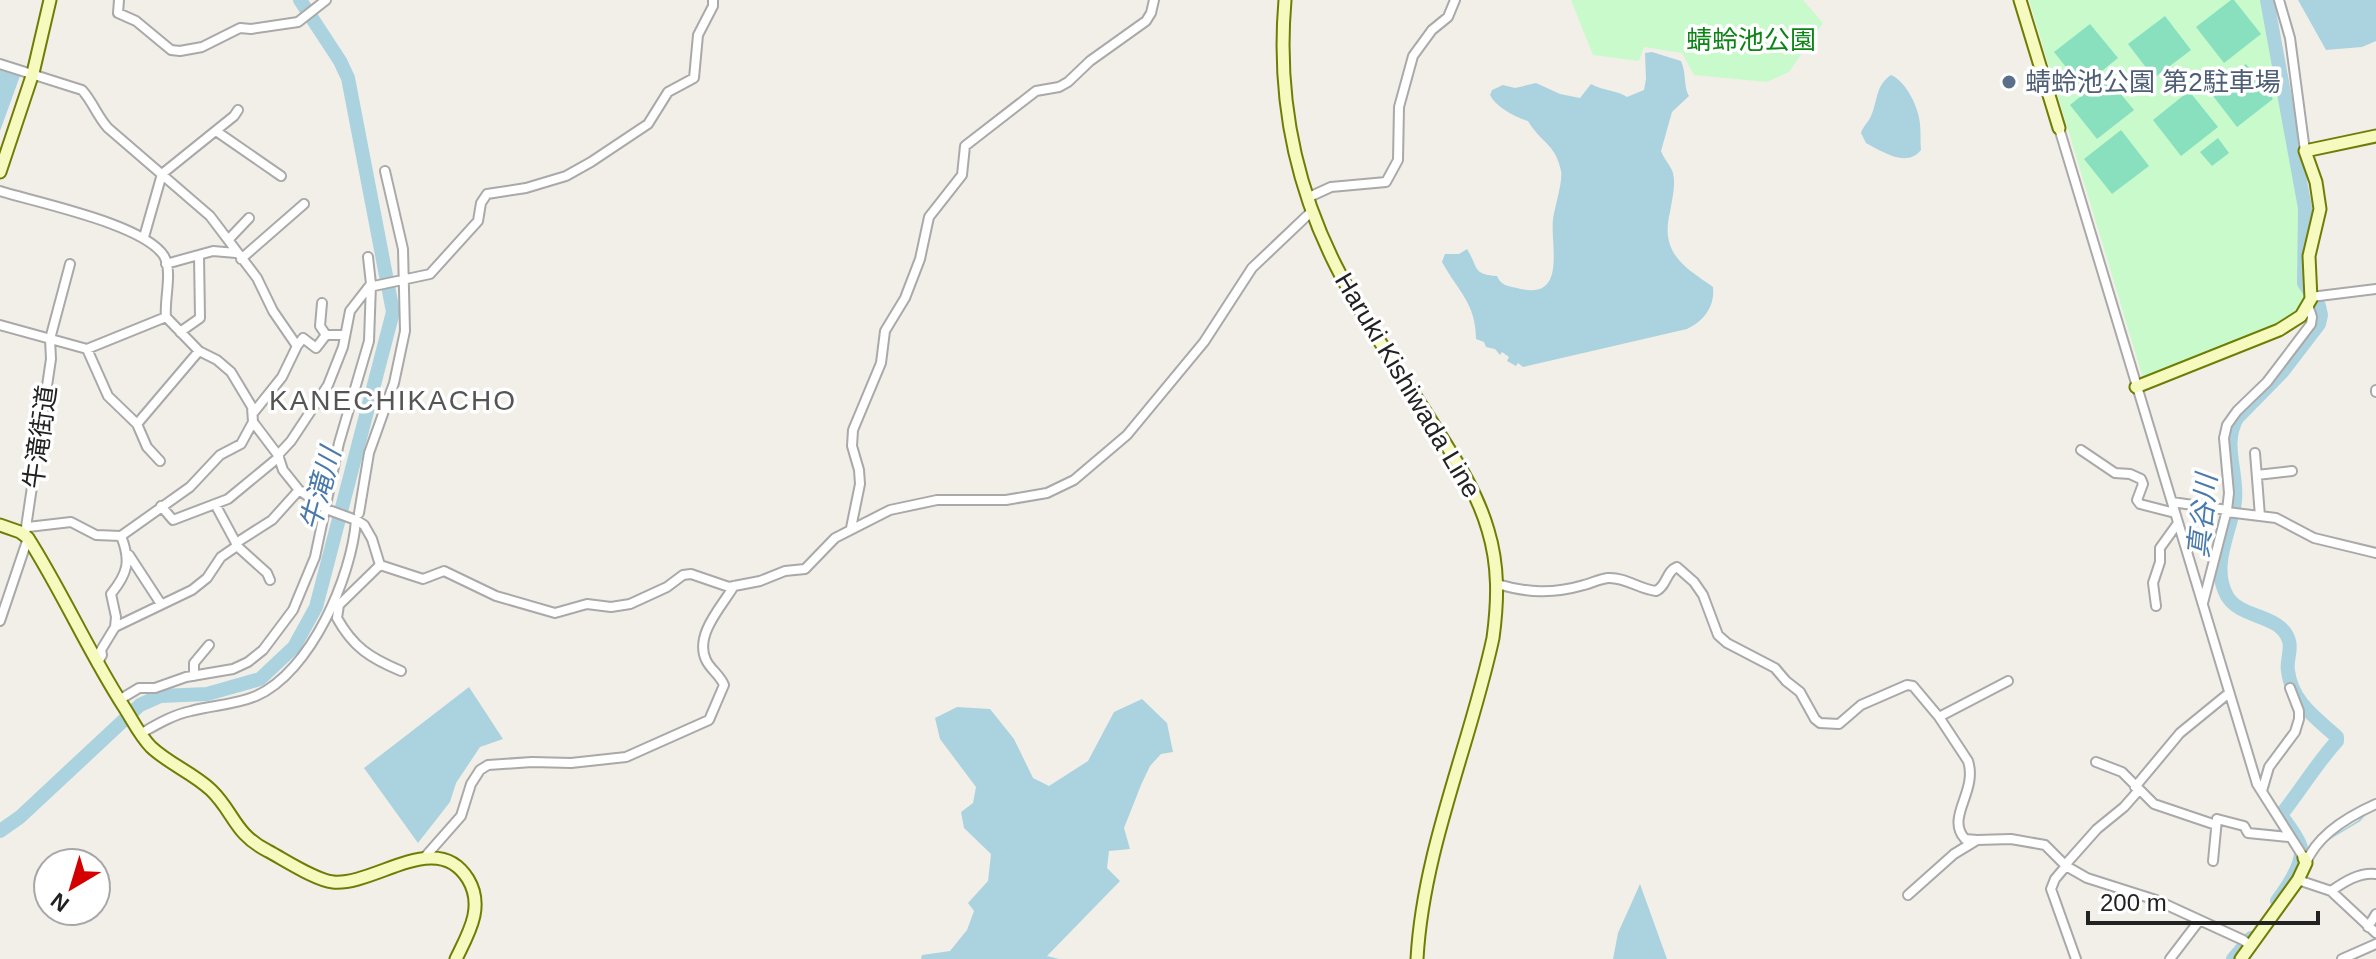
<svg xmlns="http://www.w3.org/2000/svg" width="2376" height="959" font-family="Arial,'Noto Sans JP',sans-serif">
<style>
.park{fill:#c8facc}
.pitch{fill:#88e0be}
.water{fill:#aad3df}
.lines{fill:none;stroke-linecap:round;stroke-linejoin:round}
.stream{stroke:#aad3df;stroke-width:2}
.river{stroke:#aad3df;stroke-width:14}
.street-casing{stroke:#a9a9a9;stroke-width:12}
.secondary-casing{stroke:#707d05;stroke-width:15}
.street{stroke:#fff;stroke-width:8}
.secondary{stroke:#f7fabf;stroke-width:11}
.service-dot{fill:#5c6f8a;stroke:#fff;stroke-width:3}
.labels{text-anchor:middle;stroke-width:7;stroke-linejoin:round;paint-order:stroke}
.park-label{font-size:26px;fill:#0c8416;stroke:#fff}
.service-label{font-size:26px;fill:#4e5e75;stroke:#fff;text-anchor:start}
.street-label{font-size:26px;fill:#222;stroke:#fff}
.neighbourhood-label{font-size:28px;letter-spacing:2px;fill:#555;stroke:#fff}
.water-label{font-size:28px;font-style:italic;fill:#4a7aab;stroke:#fff}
</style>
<rect width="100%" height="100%" fill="#f2efe9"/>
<path class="park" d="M 1571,0 L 1803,0 L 1823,23 L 1789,72 L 1767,82 L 1694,75 L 1682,53 L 1644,47 L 1639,61 L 1593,55 Z
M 2029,0 L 2265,0 L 2303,209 L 2300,276 L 2307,296 L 2296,315 L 2148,380 L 2143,378 Z"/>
<path class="pitch" d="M 2231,0 L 2234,0 L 2261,34 L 2224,63 L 2196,27 Z
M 2165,16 L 2191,50 L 2154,78 L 2128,44 Z
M 2090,24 L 2118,58 L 2082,87 L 2054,52 Z
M 2246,64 L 2273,99 L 2237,127 L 2210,92 Z
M 2106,76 L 2134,110 L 2097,139 L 2070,105 Z
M 2189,91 L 2218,127 L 2181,156 L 2153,120 Z
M 2121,130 L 2149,166 L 2112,194 L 2084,159 Z
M 2218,138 L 2229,153 L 2212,166 L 2200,152 Z"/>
<path class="water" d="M 2298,0 L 2376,0 L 2376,41 L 2362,47 L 2326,50 Z
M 1652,52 L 1681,61 C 1687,75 1683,86 1689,96 L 1672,112 L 1661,151 C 1664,159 1671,166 1673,173 C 1676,186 1672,199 1670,212 C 1660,253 1683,266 1713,287 C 1715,307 1704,321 1687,329 L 1523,367 L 1518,363 L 1516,366 L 1507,361 L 1509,357 L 1502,352 L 1500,355 L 1495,349 L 1486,347 L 1484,342 L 1476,339 C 1476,303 1457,290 1442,262 L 1445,254 L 1459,254 L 1467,249 C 1478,266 1472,275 1497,276 C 1501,285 1507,286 1517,288 C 1568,302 1550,246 1553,219 C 1555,206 1563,181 1561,171 C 1556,144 1540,142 1528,121 C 1515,117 1496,107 1490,95 L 1492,90 L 1503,85 L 1515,88 L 1536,83 L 1560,94 L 1580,98 L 1591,84 C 1603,91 1617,90 1627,97 L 1644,90 L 1646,79 L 1645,53 Z
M 0,67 L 17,72 L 20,76 L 0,131 Z
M 1891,75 C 1906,81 1919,108 1920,124 C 1921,133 1920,141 1921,150 C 1907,168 1883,152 1866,143 L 1861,133 C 1863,126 1868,123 1871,116 C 1878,101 1875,86 1891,75 Z
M 469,687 L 503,739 L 480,747 L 456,783 L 450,802 L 418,843 L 364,768 Z
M 1142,699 L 1167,723 L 1173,752 L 1161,754 L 1150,766 L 1141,785 L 1124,828 L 1130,849 L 1109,851 L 1107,868 L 1120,881 L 1047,956 L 1059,959 L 921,959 L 922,955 L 950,951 L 967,930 L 974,911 L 968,903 L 988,881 L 991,854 L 964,828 L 961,812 L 973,803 L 976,787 L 940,739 L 935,718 L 957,707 L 990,709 L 1014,739 L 1033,778 L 1049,786 L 1088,761 L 1114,712 Z
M 1640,884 L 1667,959 L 1613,959 L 1618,933 Z"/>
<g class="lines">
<path class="stream" d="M 2327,840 L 2359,821 L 2367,812"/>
<path class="river" d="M 2267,0 L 2305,208 L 2304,283 L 2319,306 L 2321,315 L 2319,324 L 2283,371 L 2237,418 C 2222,445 2238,472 2235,501 C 2231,532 2210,565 2227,596 C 2240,619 2282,614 2289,641 C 2292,650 2286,661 2288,671 C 2292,702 2315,717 2337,737 L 2337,741 C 2316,764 2301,790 2281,815 C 2287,824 2299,838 2301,848 C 2303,865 2286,889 2277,901
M 0,831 L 20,817 L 140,705 L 160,696 L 207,694 L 260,679 L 294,647 L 316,607 L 393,312 L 348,78 L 340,61 L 300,0
M 2233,959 L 2251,938"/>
<g class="street-casing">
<path id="street" d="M 119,0 L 118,13 L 136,21 L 171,50 L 180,51 L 202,47 L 240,28 L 251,29 L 298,22 L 326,0
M 2279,0 L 2290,38 L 2305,151
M 0,64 L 82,90 C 93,102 97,116 108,128 L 210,216 L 257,278 L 273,311 L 297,346 L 282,377 L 254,412
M 2059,128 L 2257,784 L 2304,858
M 216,131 L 281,176
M 0,191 C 38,203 144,224 164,256 C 173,272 164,299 166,317 L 199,351 L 217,360 L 231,372 L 252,407 L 253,422 L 278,455 L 283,470 L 299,490 L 326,509 L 356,520 L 364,525 L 372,539 L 380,565 L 423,579 L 444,571 L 496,596 L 555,613 L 587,604 L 611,607 L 630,604 L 667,587 L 683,575 L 691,574 L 729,587 L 760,581 L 785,571 L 805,569 L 835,538 L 890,510 L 937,500 L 1006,500 L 1047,493 L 1074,480 L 1127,435 L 1204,342 L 1252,268 L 1312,211
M 1307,198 L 1331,187 L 1386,182 L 1398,160 L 1399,107 L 1413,56 L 1432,30 L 1448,17 L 1455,0
M 144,237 L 162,174 L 234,116 L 238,110
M 229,239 L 249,218
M 241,259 L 304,204
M 166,264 L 213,251 L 236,253
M 2311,297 L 2376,289
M 322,303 L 320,326 L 326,335
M 0,325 L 87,349 L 166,317
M 180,332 L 200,318 L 199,255
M 297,346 L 303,338 L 316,348 L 326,335 L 345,335
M 87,349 L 108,396 L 137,424 L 147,447 L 160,461
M 2376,390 L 2376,392
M 137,424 L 199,351
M 2081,450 L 2115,473 L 2130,474 L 2141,479 L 2143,484 L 2137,500 L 2140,504 L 2175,513
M 2255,453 L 2260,516
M 278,455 L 291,441 L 328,385 L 343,347 L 350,311 L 371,284 L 374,286 L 430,274 L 478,221 L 481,203 L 487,194 L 526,188 L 566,176 L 591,162 L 648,124 L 668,92 L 694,78 L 698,35 L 713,6 L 713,0
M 2257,475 L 2292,471
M 2172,502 L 2227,510
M 215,504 L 236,543
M 161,506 L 173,520 L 228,499 L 279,457
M 2227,512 L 2276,518 L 2314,538 L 2376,553
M 359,513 L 369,453 L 394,383 L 405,331 L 403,249 L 385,171
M 28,527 L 71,522 L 96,535 L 121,536 L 190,487 L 220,455 L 241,444 L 253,422
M 851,528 L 860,484 L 859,470 L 852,446 L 853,430 L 881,363 L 885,331 L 905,298 L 920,259 L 929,217 L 962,175 L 965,146 L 1036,91 L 1059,87 L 1068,82 L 1090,61 L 1146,21 L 1151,13 L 1154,0
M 25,534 L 51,359 L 50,339 L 70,264
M 237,546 L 267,573 L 270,580
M 129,555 L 161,604
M 380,565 L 339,605 L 337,618 C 353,647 370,658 401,671
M 1497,584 C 1528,593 1553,594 1584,585 C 1592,583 1599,579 1608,578 C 1625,577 1639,589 1656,591 C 1667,586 1666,571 1677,567 L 1694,582 L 1703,595 L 1718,635 L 1727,643 L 1775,668 L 1786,681 L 1800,692 L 1815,719 L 1820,723 L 1839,724 L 1861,705 L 1907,685 L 1913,686 L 1939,717 L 1968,761 C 1978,792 1945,817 1965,839 L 1977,840
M 2203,603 L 2227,510 L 2229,493 L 2224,438 L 2227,425 L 2237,411 L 2267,382 L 2311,324 L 2312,317 L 2308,305
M 2156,606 L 2153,583 L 2160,562 L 2160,548 L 2178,523
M 0,621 L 28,538
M 115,627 L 116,617 L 111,594 C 128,573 131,561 121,536
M 97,664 L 102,655 L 101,650 L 115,627 L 192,590 L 207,578 L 221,557 L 237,546 L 236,543 L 272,520 L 299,490
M 194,676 L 194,663 L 209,645
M 119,700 L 139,688 L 155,688 L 186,677 L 233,669 L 248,662 L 263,650 L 293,610 L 315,557 L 339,443 L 369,341 L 371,284 L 368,257
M 1939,717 L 2008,681
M 140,734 C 156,725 172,715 191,711 C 213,705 235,705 256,696 C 311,672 352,576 356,520
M 2096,762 L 2122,772 L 2154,804 L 2216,825
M 2135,787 L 2180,733 L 2229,693
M 2262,791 L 2269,767 L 2295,732 L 2299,719 L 2299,711 L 2290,688
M 424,858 L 461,816 L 471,784 L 480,770 L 488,765 L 532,762 L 571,763 L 626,757 L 709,720 L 724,685 C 720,675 710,669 706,660 C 694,635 722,606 734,586
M 2213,861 L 2217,819 L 2244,826 L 2248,833 L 2289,837
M 2306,863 C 2317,835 2349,816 2376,804
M 2065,865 L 2097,829 L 2124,807 L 2139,790
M 2066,866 L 2055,879 L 2051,889 L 2076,959
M 2298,880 L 2331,891 L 2376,933
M 2331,891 C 2344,882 2359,872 2376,874
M 1908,895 L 1954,854 L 1977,840 L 2011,839 L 2045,845 L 2066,866 L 2087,878 L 2156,900 L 2243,940 L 2251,946
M 2368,927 L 2376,914
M 2170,959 L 2199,921
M 2342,959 L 2376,944"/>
</g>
<g class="secondary-casing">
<path id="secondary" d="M 1285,0 C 1277,93 1294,183 1336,266 C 1364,322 1402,374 1435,427 C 1456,460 1477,492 1488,530 C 1499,566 1498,601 1493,638 C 1470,745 1423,850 1417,959
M 2020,0 L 2059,128
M 0,172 L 33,73 L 50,0
M 2136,387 L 2279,330 L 2301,316 L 2311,299 L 2309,256 L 2320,209 L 2316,182 L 2305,151 L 2376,136
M 0,525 L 20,532 L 28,538 C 63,593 89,653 124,707 C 133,721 140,736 151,747 C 169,764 193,773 211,790 C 234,812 234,834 268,851 C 285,860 315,880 333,882 C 375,886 437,828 468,879 C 485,907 468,934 456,959
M 2241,959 L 2298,880 L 2306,863 L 2304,858"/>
</g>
<use href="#street" class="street"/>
<use href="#secondary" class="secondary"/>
</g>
<circle class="service-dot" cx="2009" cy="82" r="8"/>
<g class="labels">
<g class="park-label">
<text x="1751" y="49">蜻蛉池公園</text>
</g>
<g class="service-label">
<text x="2025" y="91">蜻蛉池公園 第2駐車場</text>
</g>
<g class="street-label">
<text transform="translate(1408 385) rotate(59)" y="9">Haruki Kishiwada Line</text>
<text transform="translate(40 437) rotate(-82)" y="9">牛滝街道</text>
</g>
<g class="neighbourhood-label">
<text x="393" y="410">KANECHIKACHO</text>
</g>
<g class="water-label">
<text transform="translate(320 489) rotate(-75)" y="10">牛滝川</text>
<text transform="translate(2202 516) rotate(-84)" y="10">真谷川</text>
</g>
</g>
<g transform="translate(72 887) rotate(218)"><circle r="38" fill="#ffffff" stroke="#a7a7a7" stroke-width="2"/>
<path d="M0-6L14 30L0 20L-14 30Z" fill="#d40000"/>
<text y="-12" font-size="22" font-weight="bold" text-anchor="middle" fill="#222222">N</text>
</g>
<path d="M2088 911v12h230v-12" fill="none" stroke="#222222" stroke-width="4"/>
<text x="2100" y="911" font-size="24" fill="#222222" stroke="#ffffff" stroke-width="6" paint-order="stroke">200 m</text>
</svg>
